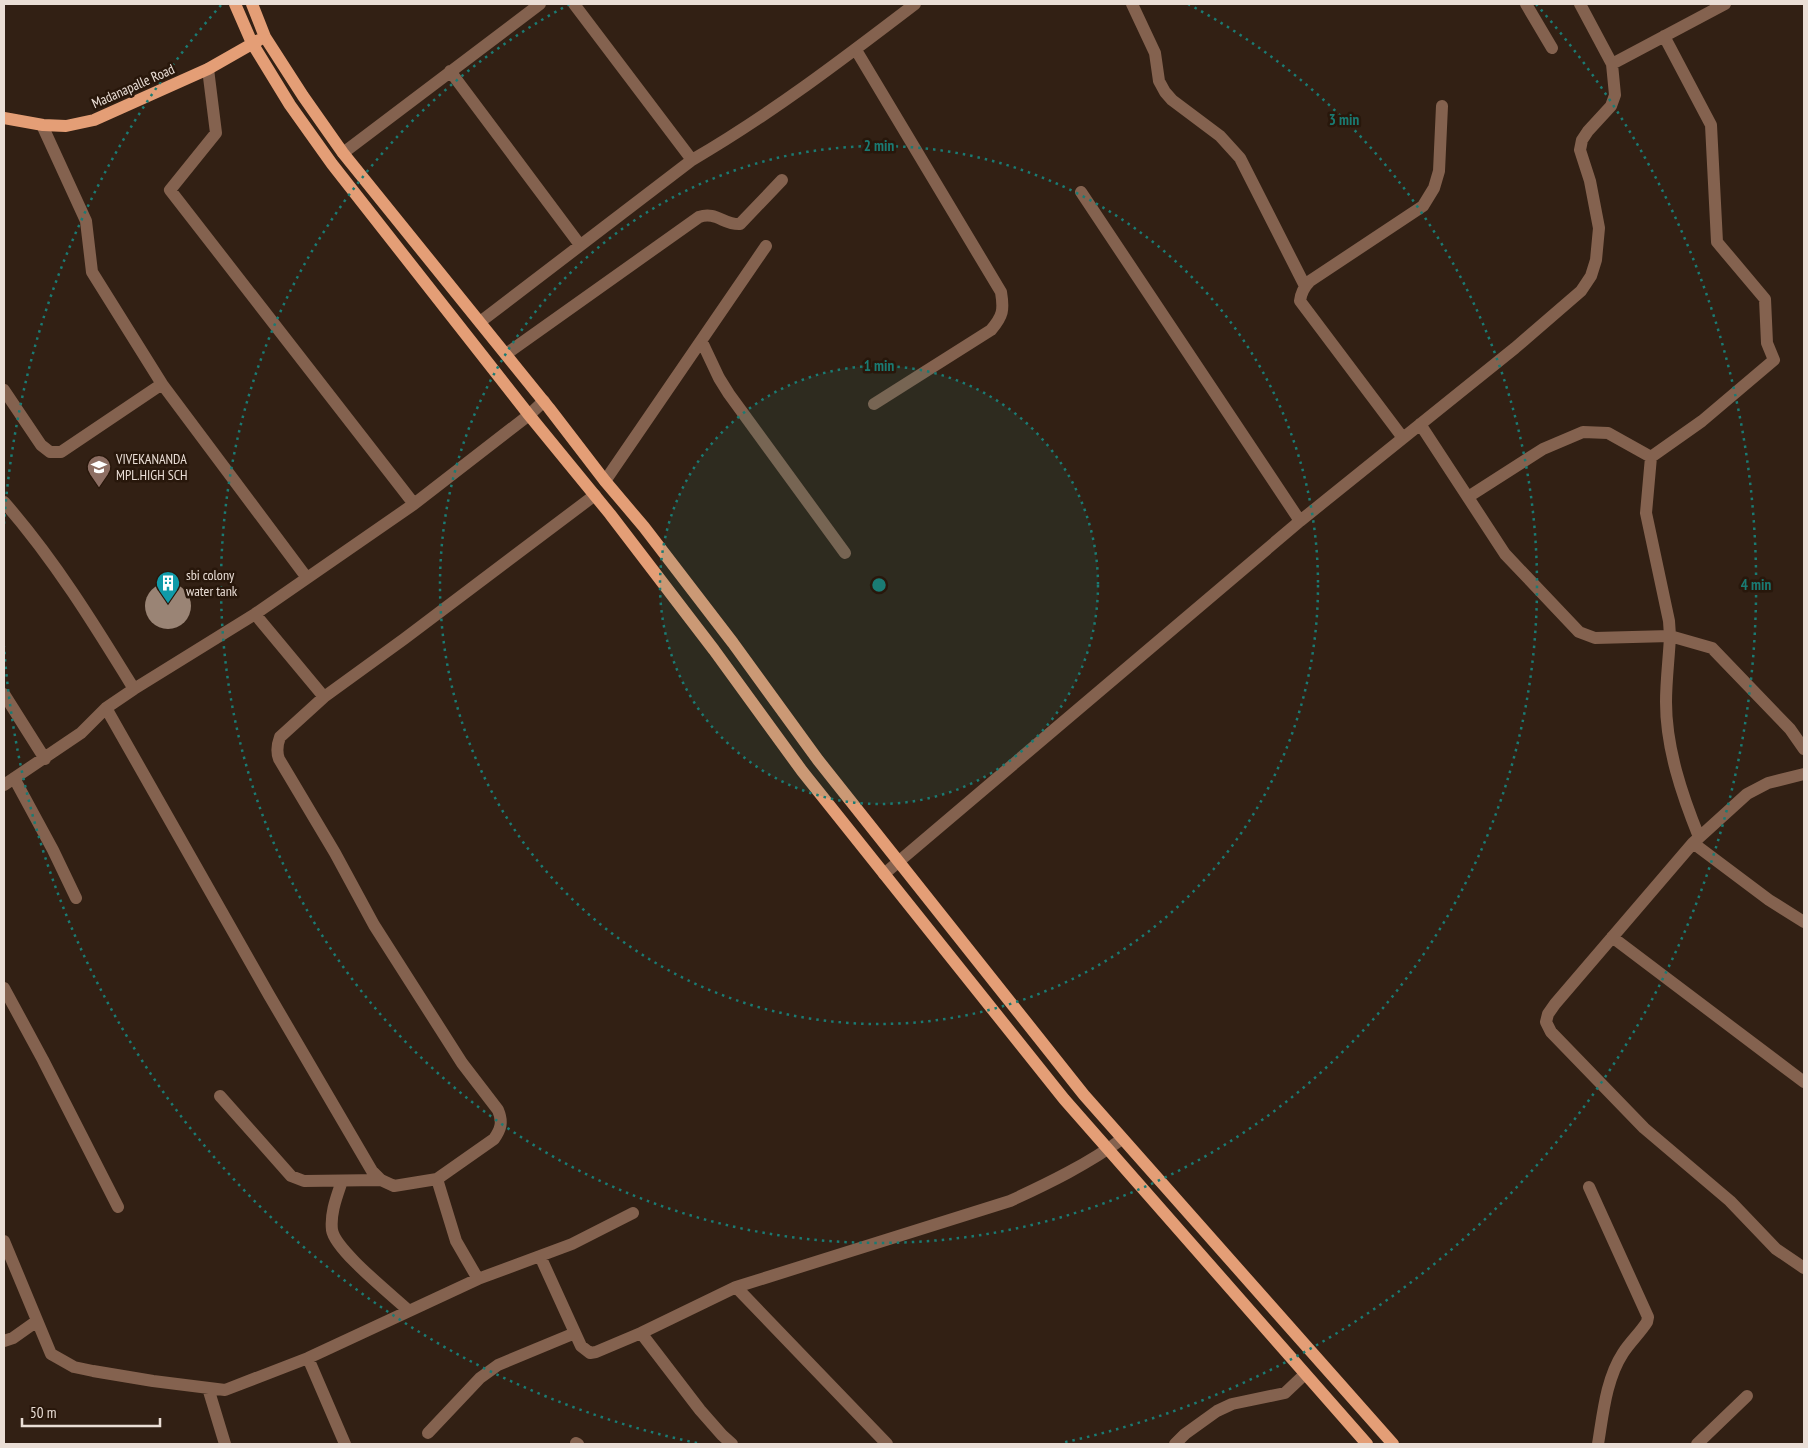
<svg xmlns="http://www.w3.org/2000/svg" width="1808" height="1448" font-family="'PT Sans Narrow',sans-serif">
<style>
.building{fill:#9a8475}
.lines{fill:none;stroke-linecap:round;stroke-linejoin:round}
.minor{stroke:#84624f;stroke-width:12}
.major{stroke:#e49e76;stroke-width:12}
.ring{fill:none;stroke:#1a7b73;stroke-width:2.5;stroke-dasharray:2.5 5}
.labels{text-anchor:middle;stroke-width:5;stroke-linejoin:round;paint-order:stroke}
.street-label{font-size:14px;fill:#eaded6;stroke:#28170b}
.poi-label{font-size:14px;fill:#eaded6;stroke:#28170b;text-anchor:start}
.centre{fill:#1a7b73;stroke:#28170b;stroke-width:2.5}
.ring-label{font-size:15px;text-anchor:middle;font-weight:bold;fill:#1a7b73;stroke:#28170b;stroke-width:5;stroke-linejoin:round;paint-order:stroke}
</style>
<rect width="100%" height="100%" fill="#322014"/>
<path class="building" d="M145 606a23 23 0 1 1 46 0a23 23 0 1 1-46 0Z"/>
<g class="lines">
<path class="minor" d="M 574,4 L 692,160 C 771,114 843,59 915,4
M 1132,4 L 1155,53 L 1159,81 L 1165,92 L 1172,100 L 1220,136 L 1240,158 L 1305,286
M 1526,4 L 1552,48
M 856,50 L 1001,292 C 1004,310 1003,316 991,330 L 874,404
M 1612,64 L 1725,4
M 208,69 L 216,133 L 170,190 L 414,504
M 450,71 L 580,245
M 42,125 L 86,221 L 92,272 L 162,384 L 307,578
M 343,153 L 540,4
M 1081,192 L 1300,521
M 480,322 L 692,160
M 702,342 L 719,378 L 729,394 L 845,553
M 506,354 L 699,217 C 716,211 724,225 740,224 L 782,180
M 4,390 L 41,445 L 50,452 L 61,452 L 162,384
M 1420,424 L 1505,554 L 1579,632 L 1595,638 L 1670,636 L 1669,621 L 1646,513 L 1651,457
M 1403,438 L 1300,301 C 1301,292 1304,287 1310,281 L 1423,206 L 1434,188 L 1439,171 L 1442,106
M 605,481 L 766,246
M 1468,497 L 1543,449 L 1583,432 L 1608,433 L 1651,457 L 1702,421 L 1774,360 L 1767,343 L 1765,299 L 1717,242 L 1711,125 L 1664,36
M 4,502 C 54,559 94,624 134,689
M 255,614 L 324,697
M 4,694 L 45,759
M 106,708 L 269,995 L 372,1171 L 381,1180 L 394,1186 L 437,1179 L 456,1241 L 478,1279
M 1804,774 L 1768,783 L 1747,794 L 1693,843 L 1555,1004 L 1548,1014 L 1546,1022 L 1551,1032 L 1644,1128 L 1730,1201 L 1776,1249 L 1804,1268
M 14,778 L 53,850 L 76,898
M 4,785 L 81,733 L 106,708 L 134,689 L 255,614 L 414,504 L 529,415 L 544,401
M 1699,837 C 1682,795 1666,748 1666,702 C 1666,680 1669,658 1670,636 L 1712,648 L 1790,729 L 1804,749
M 1693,843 L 1769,900 L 1804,922
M 884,874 L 1300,521 L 1515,348 L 1581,291 L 1591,276 L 1596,260 L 1599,228 L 1590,181 L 1580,150 L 1582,140 L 1588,131 L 1611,106 L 1615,95 L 1612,64 L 1580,4
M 1612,937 L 1804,1082
M 4,988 L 43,1060 L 118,1207
M 220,1096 L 291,1176 L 304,1181 L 381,1180
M 437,1179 L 494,1139 C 501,1129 503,1122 498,1110 L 462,1063 L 374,925 L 335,853 L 279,759 C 276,751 277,745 280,737 L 324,697 L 404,639 L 595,495
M 342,1181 C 337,1196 330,1213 332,1230 C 335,1250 392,1295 409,1311
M 1589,1187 L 1648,1317 L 1647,1322 C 1640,1333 1630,1342 1623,1353 C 1606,1379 1603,1414 1598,1444
M 4,1241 L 51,1354 L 74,1367 L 93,1371 L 153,1381 L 225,1390 L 308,1358 L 478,1279 L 572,1244 L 633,1213
M 540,1256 L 581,1346 L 590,1353 L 596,1352 L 641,1333 L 736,1287 L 1010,1201 C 1049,1183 1088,1164 1122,1139
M 736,1287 L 887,1444
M 641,1333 L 700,1410 L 722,1435 L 732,1444
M 4,1341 L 13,1338 L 37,1321
M 308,1358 L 345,1444
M 208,1388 L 225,1444
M 428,1433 L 480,1378 L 498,1365 L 575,1333
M 576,1443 L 578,1444
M 1175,1444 L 1185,1434 L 1217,1411 L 1232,1404 L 1285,1393 L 1305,1374
M 1697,1444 L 1747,1396"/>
<path class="major" d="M 235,4 L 252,43 L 290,105 L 332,164 L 529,415 L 610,514 L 714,650 L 802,771 L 1064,1099 L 1367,1444
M 252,4 L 265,37 L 303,96 L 343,153 L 549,408 L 605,481 L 644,527 L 733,643 L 818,760 L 1084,1095 L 1393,1444
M 4,118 L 43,125 L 66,126 L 94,120 L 208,69 L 259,40"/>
</g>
<circle cx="879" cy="585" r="219" fill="#1a7b73" fill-opacity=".12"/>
<g class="ring">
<circle cx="879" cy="585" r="219"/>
<circle cx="879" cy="585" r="439"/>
<path d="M1188 4A658 658 0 1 1 570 4"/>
<path d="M697 1443A877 877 0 0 1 4 646M4 524A877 877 0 0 1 222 4M1536 4A877 877 0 0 1 1061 1443"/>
</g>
<defs>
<g id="school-pin" transform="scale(1.25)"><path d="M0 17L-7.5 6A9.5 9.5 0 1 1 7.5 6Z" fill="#8d6e63" stroke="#28170b"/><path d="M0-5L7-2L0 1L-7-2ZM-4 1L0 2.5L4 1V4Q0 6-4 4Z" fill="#fff"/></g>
<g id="building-pin" transform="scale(1.25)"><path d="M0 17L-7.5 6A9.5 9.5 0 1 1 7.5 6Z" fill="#0f9aa8" stroke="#28170b"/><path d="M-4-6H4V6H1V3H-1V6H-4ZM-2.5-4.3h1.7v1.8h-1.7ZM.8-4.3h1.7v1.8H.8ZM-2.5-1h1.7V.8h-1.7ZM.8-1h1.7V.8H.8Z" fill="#fff"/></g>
</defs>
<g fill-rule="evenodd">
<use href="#school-pin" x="99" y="467"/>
<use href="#building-pin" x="168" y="583"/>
</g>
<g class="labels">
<g class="street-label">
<text transform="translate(133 86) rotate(-24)" y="5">Madanapalle Road</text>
</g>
<g class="poi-label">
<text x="116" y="464">VIVEKANANDA<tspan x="116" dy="16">MPL.HIGH SCH</tspan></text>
<text x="186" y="580">sbi colony<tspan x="186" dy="16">water tank</tspan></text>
</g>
</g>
<circle cx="879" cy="585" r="8" class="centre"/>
<g class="ring-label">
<text x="1344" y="125">3 min</text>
<text x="879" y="151">2 min</text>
<text x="879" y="371">1 min</text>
<text x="1756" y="590">4 min</text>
</g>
<rect width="1808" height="1448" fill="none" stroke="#eaded6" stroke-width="10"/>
<path d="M22 1418v8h138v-8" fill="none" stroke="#eaded6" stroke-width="2.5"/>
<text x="30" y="1418" font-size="15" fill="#eaded6" stroke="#28170b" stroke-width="4" paint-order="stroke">50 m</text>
</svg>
